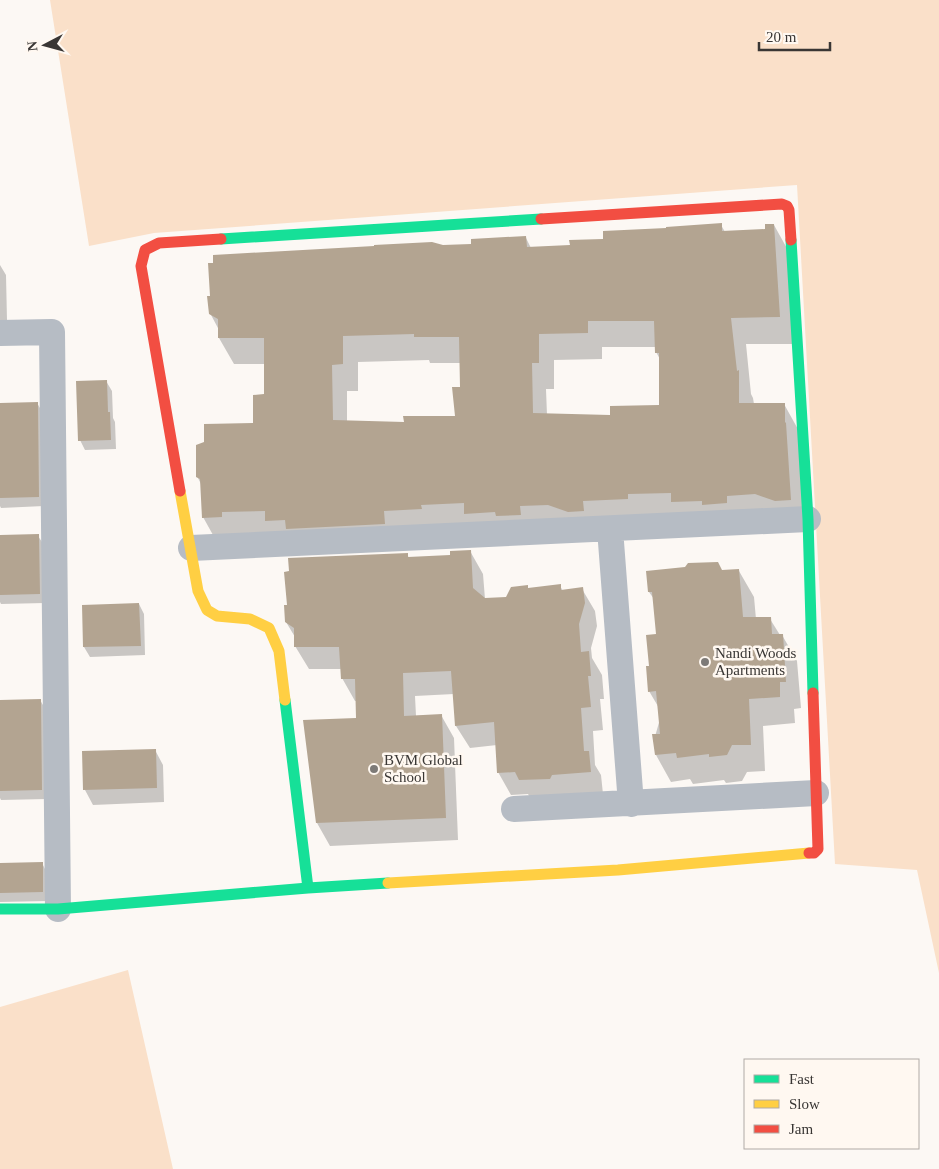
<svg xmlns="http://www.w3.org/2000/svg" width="939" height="1169" font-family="'Times New Roman',serif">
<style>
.green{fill:#fae0c9}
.shadow{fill:#0003;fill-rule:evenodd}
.building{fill:#b3a491;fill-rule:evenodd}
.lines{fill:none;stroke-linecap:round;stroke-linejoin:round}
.street{stroke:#b6bcc4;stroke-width:26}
.fast{stroke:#16e098;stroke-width:11}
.slow{stroke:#ffcf43;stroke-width:11}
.jam{stroke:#f24e42;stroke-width:11}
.poi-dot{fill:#7d7a77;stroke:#fff8f1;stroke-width:2}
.labels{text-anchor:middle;stroke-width:5;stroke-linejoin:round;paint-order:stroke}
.poi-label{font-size:15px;fill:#393634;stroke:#fff8f1;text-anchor:start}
</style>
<rect width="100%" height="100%" fill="#fcf8f4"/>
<path class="green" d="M 50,0 L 939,0 L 939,973 L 917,870 L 835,864 L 797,185 L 154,233 L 89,246 Z
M 128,970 L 173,1169 L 0,1169 L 0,1007 Z"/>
<path class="shadow" d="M 721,225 L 725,232 L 766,230 L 774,225 L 789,252 L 794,344 L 746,344 L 751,394 L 753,398 L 754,404 L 784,404 L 799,431 L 806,526 L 218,544 L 203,517 L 201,484 L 197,476 L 254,424 L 265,395 L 265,364 L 234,364 L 219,338 L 219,330 L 210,313 L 443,246 L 472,245 L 526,238 L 531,248 L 571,246 L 605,240 ZM 602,347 L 656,347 L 656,352 L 661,361 L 661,406 L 612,416 L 547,415 L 546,389 L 554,389 L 554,360 L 602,359 ZM 429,360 L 430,363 L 461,363 L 461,388 L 457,417 L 405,423 L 347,422 L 347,391 L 358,391 L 358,362 Z
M 0,265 L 6,275 L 7,320 L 0,320 Z
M 106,381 L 112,391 L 113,418 L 115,422 L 116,449 L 85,450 L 80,440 Z
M 37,403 L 43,413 L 44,506 L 1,508 L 0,506 L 0,404 Z
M 38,536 L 44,545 L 45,603 L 1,604 L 0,602 L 0,537 Z
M 470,551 L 483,574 L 485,599 L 506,598 L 527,587 L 529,589 L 560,586 L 563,591 L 582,589 L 595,611 L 597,626 L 591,648 L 592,658 L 602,675 L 604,699 L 600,699 L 603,730 L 593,731 L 595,765 L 601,775 L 603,794 L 533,802 L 528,794 L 511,795 L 498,772 L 497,745 L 470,748 L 456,726 L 454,694 L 415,696 L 416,716 L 441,715 L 454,738 L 458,840 L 330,846 L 317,823 L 358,719 L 357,701 L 355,701 L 342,678 L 341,669 L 309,669 L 295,646 L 295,637 L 286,622 L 407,554 L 409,558 L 452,556 Z
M 739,571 L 754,597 L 756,619 L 770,619 L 780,635 L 782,635 L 797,661 L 801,708 L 794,709 L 795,723 L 763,726 L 765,771 L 747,772 L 742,781 L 726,783 L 724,780 L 693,784 L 690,779 L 671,782 L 656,755 L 654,740 L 660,719 L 659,708 L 649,691 L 650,667 L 658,635 L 654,599 L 649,592 L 722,572 Z
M 139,604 L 144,614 L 145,655 L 90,657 L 84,647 L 83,606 Z
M 40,700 L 46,710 L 47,799 L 1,800 L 0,798 L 0,701 Z
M 155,750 L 163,765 L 164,802 L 93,805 L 85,790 L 83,753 Z
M 42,863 L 47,873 L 48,901 L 0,902 L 0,864 Z"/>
<path class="building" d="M 722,223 L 722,231 L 765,229 L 765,224 L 774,224 L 780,317 L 731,318 L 737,371 L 739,370 L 739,403 L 785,403 L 785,422 L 786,423 L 791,500 L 775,501 L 755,494 L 727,496 L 727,503 L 702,505 L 702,501 L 671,502 L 671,493 L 628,494 L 628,499 L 583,501 L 584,511 L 568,512 L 548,505 L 520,506 L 521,515 L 496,516 L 495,512 L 464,514 L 464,503 L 421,505 L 422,509 L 384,511 L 385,524 L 286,529 L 285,520 L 265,521 L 265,511 L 222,512 L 222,517 L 202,518 L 200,479 L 196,477 L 196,445 L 204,442 L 204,424 L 253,423 L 253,395 L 264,394 L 264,338 L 218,338 L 218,319 L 209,314 L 207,296 L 210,296 L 208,263 L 213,263 L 213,255 L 374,246 L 374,245 L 432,242 L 443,245 L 471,244 L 471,239 L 526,236 L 527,247 L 570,245 L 569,240 L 603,239 L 603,231 L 666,228 L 666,227 ZM 588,321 L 654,321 L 655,353 L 659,353 L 659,405 L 610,406 L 610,415 L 533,413 L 532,363 L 539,363 L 539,334 L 588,333 ZM 414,334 L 414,337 L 459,337 L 460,387 L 452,387 L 455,416 L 403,416 L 404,422 L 333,420 L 332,365 L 343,364 L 343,336 Z
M 107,380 L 108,412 L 110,412 L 111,440 L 78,441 L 76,381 Z
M 38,402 L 39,497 L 0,498 L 0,403 Z
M 39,534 L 40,594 L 0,595 L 0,535 Z
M 471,550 L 473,588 L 485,598 L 506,597 L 511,587 L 528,585 L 528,588 L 561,584 L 561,590 L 583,587 L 585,603 L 579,624 L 581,652 L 589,651 L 591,676 L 588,676 L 591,707 L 581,708 L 584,751 L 589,751 L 591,772 L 552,775 L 550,779 L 519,780 L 515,772 L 497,773 L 494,722 L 455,726 L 451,671 L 403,673 L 404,716 L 442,714 L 446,818 L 316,823 L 303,720 L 356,718 L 355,679 L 341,679 L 339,647 L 294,647 L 294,628 L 285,622 L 284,605 L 287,605 L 284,572 L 289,571 L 288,558 L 408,553 L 408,557 L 450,555 L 450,551 Z
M 718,562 L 722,570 L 739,569 L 743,617 L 771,617 L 772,634 L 783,634 L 786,682 L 780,682 L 780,697 L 749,699 L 751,745 L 732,745 L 727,755 L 709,757 L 709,754 L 677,758 L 676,753 L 655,755 L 652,734 L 660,734 L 656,691 L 648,692 L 646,666 L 649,666 L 646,635 L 656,634 L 652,592 L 648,592 L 646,571 L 685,567 L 688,563 Z
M 139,603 L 141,646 L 83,647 L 82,605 Z
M 41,699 L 42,790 L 0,791 L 0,700 Z
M 156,749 L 157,788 L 83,790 L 82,751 Z
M 43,862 L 43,892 L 0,893 L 0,863 Z"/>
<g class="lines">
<path class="street" d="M 0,333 L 52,332 L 58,909
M 610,529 L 631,804
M 191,548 L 808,519
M 514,809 L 816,793"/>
<path class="fast" d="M 221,239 L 541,219
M 791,240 L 808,519 L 813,693
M 285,700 L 308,888
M 0,909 L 58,909 L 308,888 L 388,883"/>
<path class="slow" d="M 180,491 L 198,591 L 207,610 L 217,616 L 250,619 L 269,628 L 279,651 L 285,700
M 388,883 L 618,870 L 809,853"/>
<path class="jam" d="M 541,219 L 782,204 L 787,206 L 789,210 L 791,240
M 180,491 L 141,266 L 145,250 L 159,243 L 221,239
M 809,853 L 814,853 L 818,849 L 813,693"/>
</g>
<g class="poi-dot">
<circle cx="705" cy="662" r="5"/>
<circle cx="374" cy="769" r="5"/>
</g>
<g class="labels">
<g class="poi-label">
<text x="715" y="658">Nandi Woods<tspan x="715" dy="17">Apartments</tspan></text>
<text x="384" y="765">BVM Global<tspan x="384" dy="17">School</tspan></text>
</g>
</g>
<rect x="744" y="1059" width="175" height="90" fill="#fff8f1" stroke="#b0aaa5"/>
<rect x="754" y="1075" width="25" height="8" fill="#16e098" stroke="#b0aaa5"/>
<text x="789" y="1084" font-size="15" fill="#393634">Fast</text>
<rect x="754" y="1100" width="25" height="8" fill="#ffcf43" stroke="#b0aaa5"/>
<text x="789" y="1109" font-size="15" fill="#393634">Slow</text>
<rect x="754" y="1125" width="25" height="8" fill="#f24e42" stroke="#b0aaa5"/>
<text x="789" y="1134" font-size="15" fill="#393634">Jam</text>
<g transform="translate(45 45) rotate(264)" stroke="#fff8f1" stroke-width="4" paint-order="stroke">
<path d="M0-4L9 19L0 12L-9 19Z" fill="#393634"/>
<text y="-8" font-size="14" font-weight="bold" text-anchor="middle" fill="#393634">N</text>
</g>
<path d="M759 42v8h71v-8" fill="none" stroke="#393634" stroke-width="2.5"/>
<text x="766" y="42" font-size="15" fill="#393634" stroke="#fff8f1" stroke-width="4" paint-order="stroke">20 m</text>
</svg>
